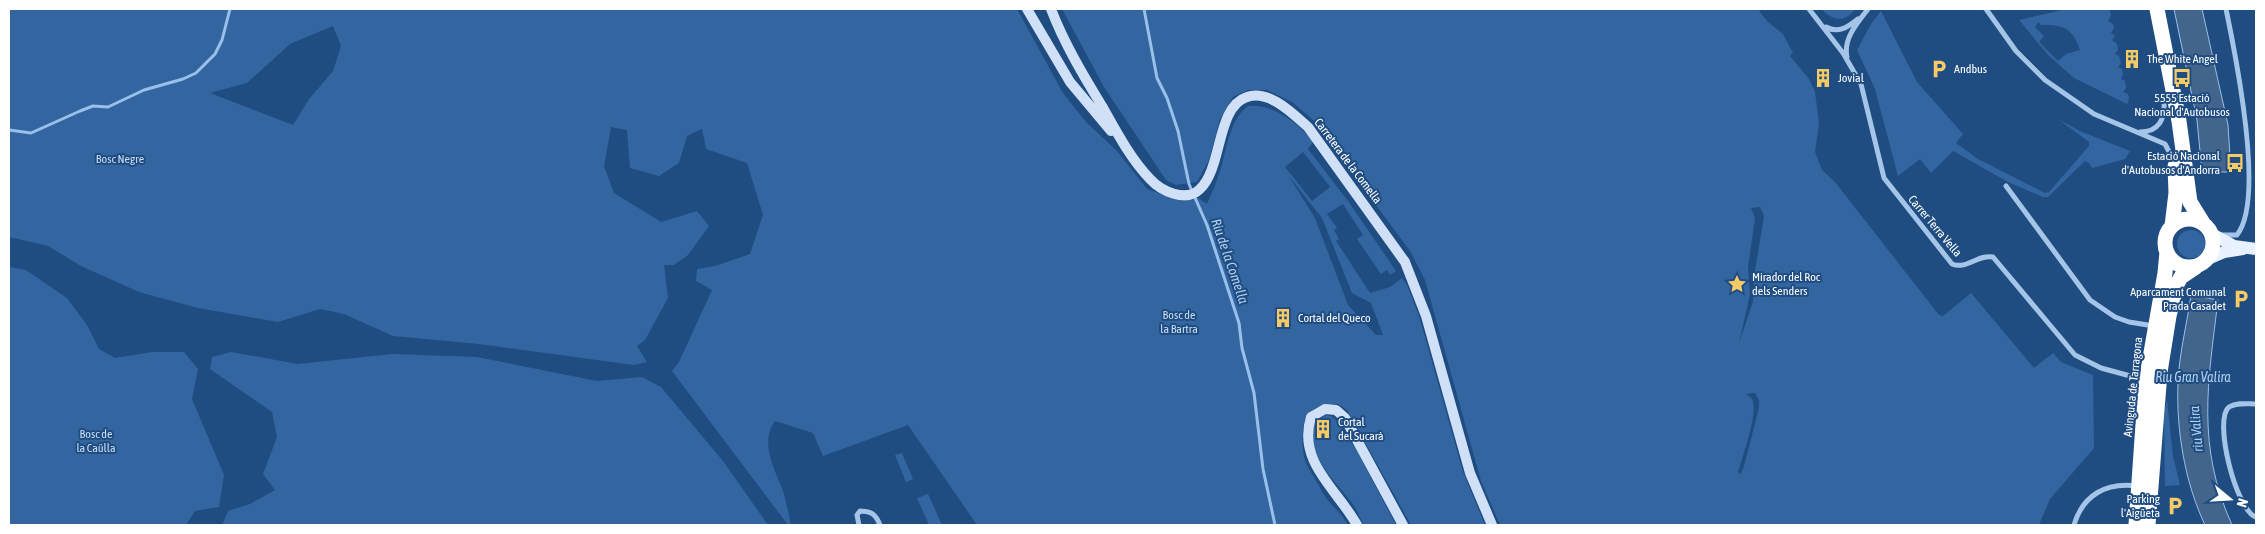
<svg xmlns="http://www.w3.org/2000/svg" width="2265" height="534" font-family="'Asap Condensed',sans-serif">
<style>
.green{fill:#3366a0;fill-rule:evenodd}
.water{fill:#44658b;stroke:#99c0ea}
.lines{fill:none;stroke-linecap:round;stroke-linejoin:round}
.stream{stroke:#99c0ea;stroke-width:3}
.street{stroke:#a5c5e8;stroke-width:5}
.secondary{stroke:#d0e1f7;stroke-width:10}
.primary{stroke:#e8f1fe;stroke-width:12}
.highway{stroke:#fff;stroke-width:15}
.labels{text-anchor:middle;stroke-width:4;stroke-linejoin:round;paint-order:stroke}
.poi-label{font-size:12px;fill:#fff;stroke:#1f4c81;text-anchor:start}
.park-label{font-size:12px;fill:#c9def6;stroke:#1f4c81}
.street-label{font-size:12px;fill:#fff;stroke:#1f4c81}
.water-label{font-size:14px;font-style:italic;fill:#b0cff0;stroke:#1f4c81}
</style>
<rect width="100%" height="100%" fill="#1f4c81"/>
<path class="green" d="M 9,9 L 1017,9 L 1063,93 L 1086,122 L 1117,151 L 1147,189 L 1182,201 L 1198,198 L 1207,204 C 1211,194 1216,184 1219,174 C 1227,152 1228,121 1248,106 C 1272,103 1300,124 1313,142 L 1308,149 L 1348,201 L 1396,271 L 1390,275 L 1387,270 L 1381,274 L 1357,239 L 1363,235 L 1343,204 L 1327,214 L 1337,228 L 1334,230 L 1339,239 L 1336,241 L 1370,293 L 1390,287 L 1402,278 L 1407,285 L 1419,316 L 1463,472 L 1485,525 L 1411,525 L 1347,410 L 1338,404 C 1318,405 1305,408 1303,430 C 1301,458 1305,462 1318,484 C 1321,489 1323,494 1326,498 C 1334,508 1342,514 1348,525 L 977,525 L 908,425 L 823,456 L 813,433 L 775,421 C 759,443 775,470 783,491 C 786,502 789,514 791,525 L 788,525 L 672,371 L 679,362 L 712,290 L 696,281 L 697,269 L 715,266 L 750,254 L 763,215 L 747,163 L 706,149 L 702,129 L 687,136 L 679,163 L 659,176 L 630,168 L 627,130 L 611,127 L 604,166 L 614,193 L 661,222 L 697,211 L 709,226 L 688,255 L 674,265 L 664,265 L 668,298 L 645,340 L 637,346 L 647,362 L 634,365 L 479,344 L 393,336 L 344,314 L 320,309 L 278,322 L 198,308 L 139,292 L 81,266 L 48,246 L 9,237 ZM 333,26 L 341,46 L 333,71 L 309,99 L 293,125 L 210,93 L 247,83 L 290,44 ZM 1303,152 L 1330,187 L 1312,201 L 1285,167 ZM 1288,175 L 1322,218 L 1352,293 L 1371,303 L 1383,335 L 1376,335 L 1348,305 L 1315,218 Z
M 1062,9 L 1762,9 L 1759,11 L 1768,22 L 1783,34 L 1793,53 L 1790,56 L 1809,79 L 1815,92 L 1819,123 L 1815,152 L 1822,170 L 1835,182 L 1939,315 L 1943,316 L 1971,293 L 2034,368 L 2053,353 L 2061,362 L 2093,375 L 2094,448 L 2050,499 L 2039,525 L 1500,525 L 1481,481 L 1425,280 L 1410,251 L 1313,120 L 1292,102 L 1267,90 L 1248,90 L 1233,97 L 1220,119 L 1209,160 L 1197,182 L 1176,185 L 1166,180 L 1104,87 ZM 1760,207 L 1764,216 L 1754,277 L 1753,302 L 1739,343 L 1750,294 L 1748,267 L 1755,218 L 1751,208 ZM 1755,393 L 1759,400 L 1759,408 L 1744,466 L 1741,474 L 1738,472 C 1742,458 1759,412 1752,399 C 1750,397 1748,395 1746,394 Z
M 1821,9 L 1855,9 C 1844,24 1832,20 1821,9 Z
M 2067,9 L 2110,10 L 2111,16 L 2108,21 L 2113,24 L 2114,28 L 2111,33 L 2115,36 L 2112,40 L 2117,44 L 2118,50 L 2115,54 L 2119,56 L 2121,63 L 2118,67 L 2122,69 L 2123,74 L 2121,79 L 2125,81 L 2126,88 L 2123,92 L 2128,94 L 2129,99 L 2127,104 L 2074,78 L 2048,55 L 2019,20 ZM 2038,22 L 2041,25 C 2064,24 2073,29 2080,50 L 2066,54 L 2058,61 L 2039,42 L 2044,36 L 2035,27 Z
M 1881,11 L 1917,82 L 1963,134 L 1956,143 L 1978,159 L 2045,193 L 2049,192 L 2089,146 L 2089,142 L 2058,119 L 2080,131 L 2130,151 L 2125,159 L 2092,168 L 2089,163 L 2085,161 L 2048,197 L 2043,197 L 2008,182 L 1953,151 L 1931,173 L 1920,159 L 1898,176 L 1875,89 L 1857,50 L 1871,24 Z
M2177 244a14 14 0 1 1 28 0a14 14 0 1 1-28 0Z
M 9,267 L 26,270 L 67,298 L 87,325 L 99,349 L 115,358 L 152,352 L 184,352 L 198,369 L 192,399 L 224,475 L 219,507 L 195,511 L 186,525 L 9,525 Z
M 231,352 L 298,364 L 392,354 L 477,357 L 597,381 L 642,377 L 661,387 L 723,461 L 768,525 L 222,525 L 228,511 L 250,504 L 275,490 L 263,474 L 277,437 L 272,412 L 210,369 L 212,357 Z
M 2167,400 L 2173,456 L 2180,485 L 2165,486 L 2164,414 Z
M 1326,415 L 1331,416 L 1338,422 L 1358,453 L 1396,525 L 1364,525 C 1360,518 1357,510 1353,504 C 1334,480 1305,455 1315,422 Z
M 902,453 L 913,479 L 906,482 L 895,455 Z
M 928,494 L 942,525 L 929,525 L 917,498 Z"/>
<path class="water" d="M 2174,9 L 2202,9 L 2228,125 L 2231,172 L 2202,172 L 2197,120 Z
M 2191,295 L 2218,300 C 2208,383 2196,445 2232,525 L 2205,525 C 2185,483 2176,430 2178,383 C 2179,354 2187,324 2191,295 Z"/>
<g class="lines">
<path class="stream" d="M 1144,9 L 1157,78 L 1167,98 L 1178,131 L 1189,184 L 1207,225 L 1239,323 L 1242,348 L 1254,393 L 1263,469 L 1275,525
M 9,130 L 31,133 L 80,111 L 93,106 L 108,107 L 144,90 L 183,79 L 196,73 L 215,54 L 222,40 L 230,9"/>
<path class="street" d="M 1809,9 L 1843,53 L 1861,84 L 1884,178 L 1952,264 C 1967,270 1978,254 1993,257 L 2075,355 L 2101,368 L 2145,380
M 1986,9 L 2016,51 L 2045,80 L 2094,114 L 2165,144 L 2174,161
M 1826,27 C 1838,34 1848,27 1858,19
M 1847,57 C 1843,39 1857,23 1868,9
M 2140,132 C 2159,132 2165,119 2164,102
M 2006,186 L 2090,300 L 2115,317 L 2129,322 L 2154,326
M 2221,235 L 2237,235 C 2265,200 2236,57 2226,9
M 2256,404 C 2248,404 2237,402 2229,407 C 2213,419 2236,511 2256,517
M 859,525 L 857,515 L 860,511 C 872,511 876,515 880,525
M 2074,525 C 2083,495 2106,482 2137,486"/>
<path class="secondary" d="M 1027,9 L 1070,82 L 1111,131
M 1051,9 C 1064,43 1083,75 1102,106 C 1116,131 1130,158 1150,179 C 1161,191 1186,203 1200,189 C 1223,167 1216,107 1247,97 C 1269,89 1293,114 1308,127 L 1405,262 L 1426,316 L 1470,473 L 1492,525
M 1357,525 C 1337,489 1297,462 1311,417 L 1325,409 L 1336,410 L 1345,418 L 1403,525"/>
<path class="primary" d="M 2212,234 L 2234,246 L 2256,249
M 2208,259 L 2224,252 L 2243,249"/>
<path class="highway" d="M 2157,9 L 2179,121 L 2190,202 L 2203,223
M2165 243a24 24 0 1 1 48 0a24 24 0 1 1-48 0Z
M 2172,226 L 2176,193 L 2175,166
M 2136,525 L 2146,381 L 2165,273 L 2167,252
M 2148,525 L 2160,372 L 2169,316 L 2177,284 L 2181,277 L 2196,267"/>
</g>
<defs>
<g id="building-bare" transform="scale(1.5)"><path d="M-4-6H4V6H1V3H-1V6H-4ZM-2.5-4.3h1.7v1.8h-1.7ZM.8-4.3h1.7v1.8H.8ZM-2.5-1h1.7V.8h-1.7ZM.8-1h1.7V.8H.8Z" fill="#f6ca65" stroke="#1f4c81" stroke-width="2.5" paint-order="stroke"/></g>
<g id="parking-bare" transform="scale(1.5)"><path d="M-3.5-5.5H1a3.5 3.5 0 0 1 0 7H-1V5.5H-3.5ZM-1-3.4V-.6H.8a1.4 1.4 0 0 0 0-2.8Z" fill="#f6ca65" stroke="#1f4c81" stroke-width="2.5" paint-order="stroke"/></g>
<g id="bus-bare" transform="scale(1.5)"><path d="M-5-6H5V4H4V6H2V4H-2V6H-4V4H-5ZM-3.5-4V0h7V-4ZM-3.5 1.2v1.5H-2V1.2ZM2 1.2v1.5H3.5V1.2Z" fill="#f6ca65" stroke="#1f4c81" stroke-width="2.5" paint-order="stroke"/></g>
<g id="sight-bare" transform="scale(1.5)"><path d="M0-6L1.8-2.2L6-1.7L2.9 1.2L3.7 5.4L0 3.3L-3.7 5.4L-2.9 1.2L-6-1.7L-1.8-2.2Z" fill="#f6ca65" stroke="#1f4c81" stroke-width="2.5" paint-order="stroke"/></g>
</defs>
<g fill-rule="evenodd">
<use href="#building-bare" x="2132" y="59"/>
<use href="#parking-bare" x="1939" y="69"/>
<use href="#building-bare" x="1823" y="78"/>
<use href="#bus-bare" x="2182" y="78"/>
<use href="#bus-bare" x="2235" y="163"/>
<use href="#sight-bare" x="1737" y="284"/>
<use href="#parking-bare" x="2241" y="299"/>
<use href="#building-bare" x="1283" y="318"/>
<use href="#building-bare" x="1323" y="429"/>
<use href="#parking-bare" x="2175" y="506"/>
</g>
<g class="labels">
<g class="poi-label">
<text x="2147" y="63">The White Angel</text>
<text x="1954" y="73">Andbus</text>
<text x="1838" y="82">Jovial</text>
<text x="2182" y="102" text-anchor="middle">5555 Estació<tspan x="2182" dy="14">Nacional d'Autobusos</tspan></text>
<text x="2220" y="160" text-anchor="end">Estació Nacional<tspan x="2220" dy="14">d'Autobusos d'Andorra</tspan></text>
<text x="1752" y="281">Mirador del Roc<tspan x="1752" dy="14">dels Senders</tspan></text>
<text x="2226" y="296" text-anchor="end">Aparcament Comunal<tspan x="2226" dy="14">Prada Casadet</tspan></text>
<text x="1298" y="322">Cortal del Queco</text>
<text x="1338" y="426">Cortal<tspan x="1338" dy="14">del Sucarà</tspan></text>
<text x="2160" y="503" text-anchor="end">Parking<tspan x="2160" dy="14">l'Aigüeta</tspan></text>
</g>
<g class="park-label">
<text x="120" y="163">Bosc Negre</text>
<text x="1179" y="319">Bosc de<tspan x="1179" dy="14">la Bartra</tspan></text>
<text x="96" y="438">Bosc de<tspan x="96" dy="14">la Caülla</tspan></text>
</g>
<g class="street-label">
<text transform="translate(1348 161) rotate(53)" y="4">Carretera de la Comella</text>
<text transform="translate(1935 226) rotate(50)" y="4">Carrer Terra Vella</text>
<text transform="translate(2133 387) rotate(-84)" y="4">Avinguda de Tarragona</text>
</g>
<g class="water-label">
<text transform="translate(1230 261) rotate(71)" y="5">Riu de la Comella</text>
<text x="2193" y="382">Riu Gran Valira</text>
<text transform="translate(2196 429) rotate(-95)" y="5">riu Valira</text>
</g>
</g>
<rect width="2265" height="534" fill="none" stroke="#ffffff" stroke-width="20"/>
<g transform="translate(2230 499) rotate(108)" stroke="#1f4c81" stroke-width="4" paint-order="stroke">
<path d="M0-4L9 19L0 12L-9 19Z" fill="#ffffff"/>
<text y="-8" font-size="14" font-weight="bold" text-anchor="middle" fill="#ffffff">N</text>
</g>
</svg>
